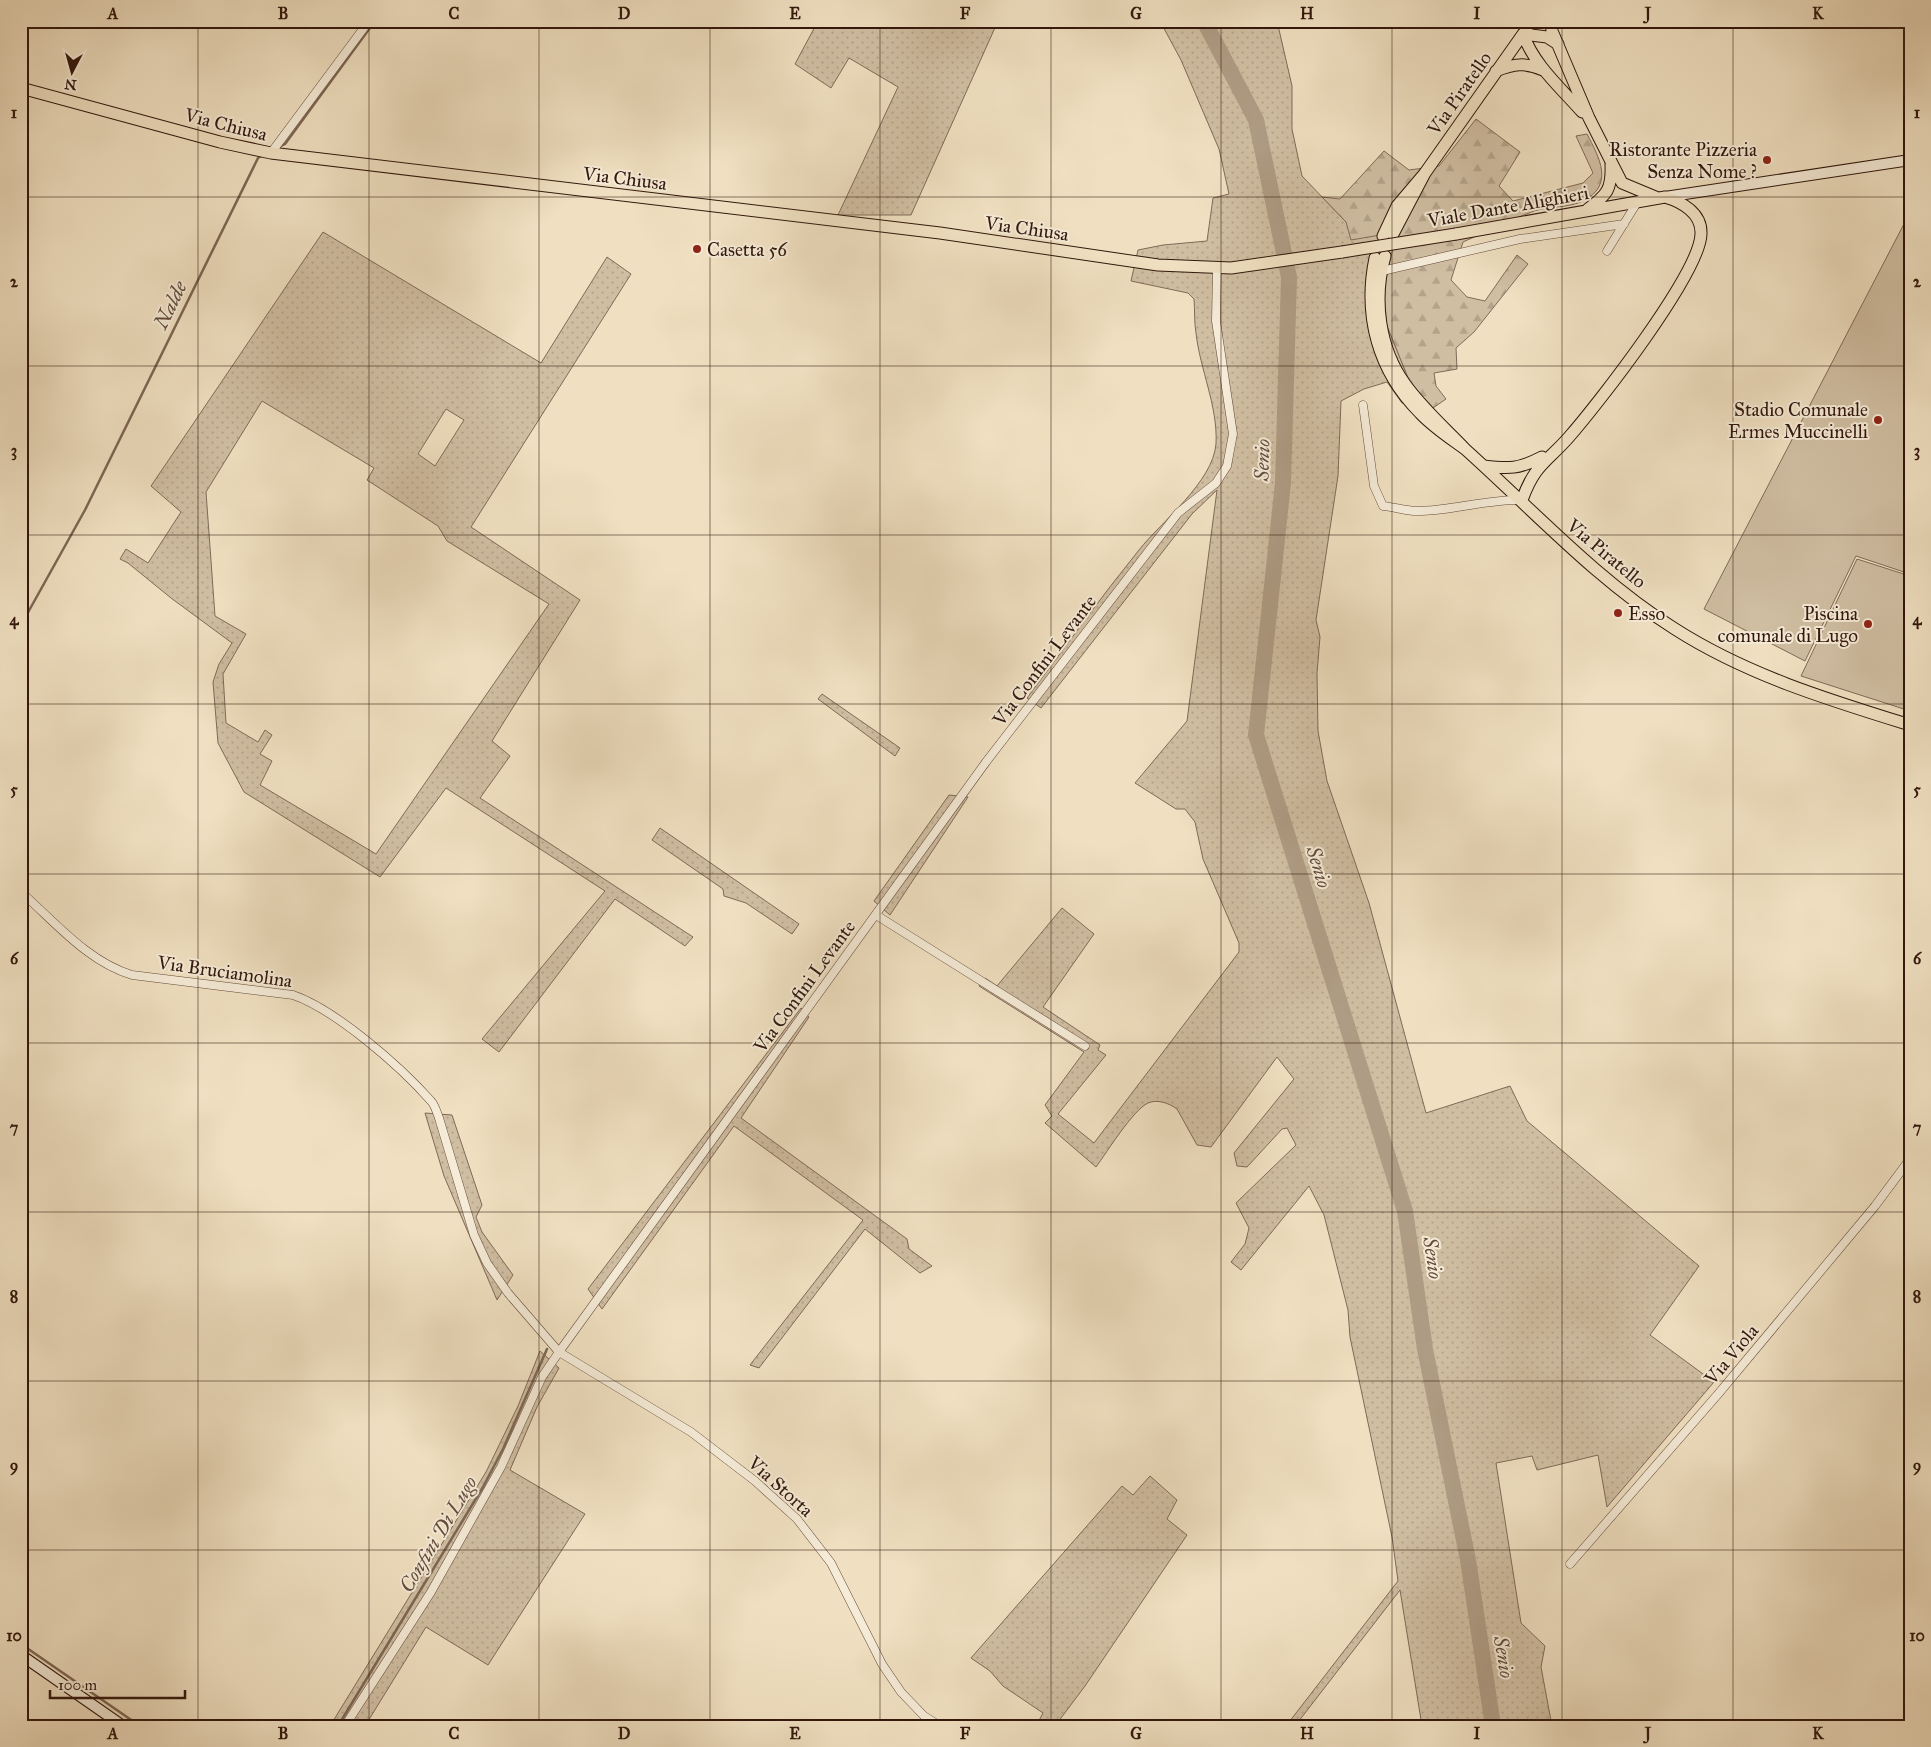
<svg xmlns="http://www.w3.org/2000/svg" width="1931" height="1747" font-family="'IM FELL Great Primer',serif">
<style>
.grass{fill:url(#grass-dots);stroke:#816a58;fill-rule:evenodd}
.forest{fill:url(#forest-firs);stroke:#816a58}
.green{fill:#d0bea2;stroke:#816a58}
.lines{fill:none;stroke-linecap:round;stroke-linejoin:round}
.stream{stroke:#7d6754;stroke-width:2.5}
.river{stroke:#af9c84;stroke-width:16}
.street-casing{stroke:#62493a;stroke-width:9}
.secondary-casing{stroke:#32170d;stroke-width:12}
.primary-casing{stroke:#32170d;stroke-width:13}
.street{stroke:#f5ebd7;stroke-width:8}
.secondary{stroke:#f5ebd7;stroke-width:10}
.primary{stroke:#f0e0c1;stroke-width:11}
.primary-bridge-casing{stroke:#32170d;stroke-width:13;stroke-linecap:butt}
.primary-bridge{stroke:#f0e0c1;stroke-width:11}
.grid{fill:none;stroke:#32170d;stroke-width:1;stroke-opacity:0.55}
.poi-dot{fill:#8f2418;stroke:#f5ebd7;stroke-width:2}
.labels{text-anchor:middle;stroke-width:4;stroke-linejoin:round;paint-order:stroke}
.street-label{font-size:19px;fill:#32170d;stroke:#f5ebd7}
.poi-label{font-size:19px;fill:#32170d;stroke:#f5ebd7;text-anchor:end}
.water-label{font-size:20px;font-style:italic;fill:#644c3d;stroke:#f5ebd7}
.neatline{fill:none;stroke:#32170d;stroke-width:2}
.grid-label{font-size:16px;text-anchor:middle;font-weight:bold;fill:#32170d}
</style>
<defs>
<pattern id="grass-dots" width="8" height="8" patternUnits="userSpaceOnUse" patternTransform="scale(1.25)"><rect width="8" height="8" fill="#d0bea2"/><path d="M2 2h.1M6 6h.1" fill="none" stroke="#b3a38a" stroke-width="1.8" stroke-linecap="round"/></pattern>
<pattern id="forest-firs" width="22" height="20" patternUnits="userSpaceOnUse" patternTransform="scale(1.25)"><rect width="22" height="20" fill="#d0bea2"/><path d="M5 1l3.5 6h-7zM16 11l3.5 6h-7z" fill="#b3a38a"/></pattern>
</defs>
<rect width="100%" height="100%" fill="#f0e0c1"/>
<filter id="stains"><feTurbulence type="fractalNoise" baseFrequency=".004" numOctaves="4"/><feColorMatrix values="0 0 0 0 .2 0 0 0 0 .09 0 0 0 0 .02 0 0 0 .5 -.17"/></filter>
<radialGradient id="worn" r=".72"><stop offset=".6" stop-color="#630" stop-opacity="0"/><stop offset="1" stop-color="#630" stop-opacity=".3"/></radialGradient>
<path class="grass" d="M 818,21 L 998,21 L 911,215 L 838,215 L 898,87 L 849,58 L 831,88 L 795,64 Z
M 1160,21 L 1277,21 L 1292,86 L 1292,129 L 1302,176 L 1346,222 L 1398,232 L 1381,311 L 1411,385 L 1428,403 L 1402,403 L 1387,382 L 1364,389 L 1341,401 L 1338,476 L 1316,620 L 1320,637 L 1317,673 L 1318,731 L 1327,781 L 1369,903 L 1426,1113 L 1510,1086 L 1527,1121 L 1699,1266 L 1650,1335 L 1714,1382 L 1607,1507 L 1598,1455 L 1537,1470 L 1532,1456 L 1496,1463 L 1521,1623 L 1545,1646 L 1541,1667 L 1552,1726 L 1422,1726 L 1400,1590 L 1295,1726 L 1286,1726 L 1398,1581 L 1392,1537 L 1350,1337 L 1348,1310 L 1324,1215 L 1309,1186 L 1241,1270 L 1231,1262 L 1245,1244 L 1249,1228 L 1236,1203 L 1296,1145 L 1287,1128 L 1282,1129 L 1247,1167 L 1237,1166 L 1234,1153 L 1294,1079 L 1277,1057 L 1211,1147 L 1197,1145 L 1177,1109 C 1169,1103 1157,1099 1148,1103 C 1133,1110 1107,1152 1096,1167 L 1045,1123 L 1052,1116 L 1045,1105 L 1084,1052 L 979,986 L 985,978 L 997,986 L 1062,908 L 1094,934 L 1043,1007 L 1100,1045 L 1098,1050 L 1106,1055 L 1058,1114 L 1094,1143 L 1239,952 L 1239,943 L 1203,859 L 1195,822 L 1185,809 L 1176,809 L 1135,783 L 1187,721 L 1217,490 L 1192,514 L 1041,708 L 1027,698 C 1064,649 1100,598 1139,550 C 1161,522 1213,482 1216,444 C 1218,406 1200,370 1196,333 C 1194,322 1195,310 1194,299 L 1188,293 L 1131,281 L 1138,250 L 1163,245 L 1207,241 L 1213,198 L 1229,194 L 1219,149 L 1181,60 Z
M 323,232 L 541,363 L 607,257 L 631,274 L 471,527 L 580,600 L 492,741 L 510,756 L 480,798 L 693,937 L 685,946 L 615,899 L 499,1052 L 482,1039 L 605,891 L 446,788 L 380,877 L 244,792 L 218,743 L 213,682 L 219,664 L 232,643 L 171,598 L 128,563 L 120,559 L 126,549 L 148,563 L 181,512 L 151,486 ZM 262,401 L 374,468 L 367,480 L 438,526 L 447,541 L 549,604 L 376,854 L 260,785 L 272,761 L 260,754 L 272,735 L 265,730 L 258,742 L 226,723 L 223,674 L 246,634 L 215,616 L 206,492 ZM 446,409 L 464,420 L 435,466 L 418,454 Z
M 822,694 L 900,748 L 895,756 L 818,699 Z
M 949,795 L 968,797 L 890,915 L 874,901 Z
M 660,828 L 799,924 L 792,934 L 746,903 L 724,896 L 723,889 L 652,840 Z
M 801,1008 L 809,1017 L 741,1118 L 907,1239 L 909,1249 L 932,1266 L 920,1273 L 865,1229 L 759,1368 L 750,1365 L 863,1220 L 734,1126 L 602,1309 L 588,1289 Z
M 425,1113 L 452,1115 L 482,1205 L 476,1217 L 482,1232 L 513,1275 L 497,1300 L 444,1176 Z
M 540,1351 L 559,1368 L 537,1407 L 510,1470 L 585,1514 L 488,1665 L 426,1627 L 365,1726 L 330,1726 L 486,1472 L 518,1406 Z
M 1150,1476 L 1177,1500 L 1167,1519 L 1187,1535 L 1085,1686 L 1055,1726 L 1036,1726 L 1043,1713 L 1003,1686 L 990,1671 L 971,1658 L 1122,1486 L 1133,1495 Z"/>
<path class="forest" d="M 1476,119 L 1520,152 L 1499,186 L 1513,201 L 1583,183 L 1593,173 L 1576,136 L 1587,134 C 1599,157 1615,185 1583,201 C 1569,208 1549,206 1534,211 C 1510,220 1486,232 1463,242 L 1451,280 L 1467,297 L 1485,301 L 1517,255 L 1528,264 L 1474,332 L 1456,348 L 1457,369 L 1434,373 L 1436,386 L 1446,399 L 1433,408 L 1411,385 L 1381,311 L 1385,277 L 1398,232 L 1351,240 L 1346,222 L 1322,197 L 1340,199 L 1384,151 L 1409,170 L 1439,166 Z"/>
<path class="green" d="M 1906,220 L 1910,222 L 1910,574 L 1856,556 L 1805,661 L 1704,609 Z
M 1857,559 L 1910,576 L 1910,711 L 1801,676 Z"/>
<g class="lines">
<path class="stream" d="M 279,147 L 285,144 L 375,21
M 21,625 L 85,510 L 258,158 L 263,155
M 21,1644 L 140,1726
M 338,1726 L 483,1487 L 503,1449 L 547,1349"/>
<path class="river" d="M 1204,21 L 1256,120 L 1289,277 L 1283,483 L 1256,735 L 1405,1211 L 1425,1349 L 1468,1560 L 1493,1726"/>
<g class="street-casing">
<path id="street" d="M 271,153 L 369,21
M 1607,251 L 1638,201
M 1382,271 L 1520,239 L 1624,224
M 1363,405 L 1374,486 L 1383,506 C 1393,507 1404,510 1414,511 C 1449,512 1485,499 1521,500
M 21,892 C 55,922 88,962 132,975 L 293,995 C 336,1010 400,1066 431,1101 C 435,1105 437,1113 439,1118 L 474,1235 L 487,1263 L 508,1293 L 559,1352 L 691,1432 L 755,1481 L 797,1519 L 831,1563 L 882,1664 L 901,1692 L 924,1716 L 940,1726
M 876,915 L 1085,1046
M 1570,1564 L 1719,1393 L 1875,1206 L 1910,1159
M 345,1726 L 431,1592 L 501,1467 L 542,1377 L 559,1352 L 986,762 L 1178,513 L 1216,483 L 1227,466 L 1233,434 L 1216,321 L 1217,268"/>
</g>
<g class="secondary-casing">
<path id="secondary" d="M 1523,34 L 1532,21
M 1665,197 L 1910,160
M 21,1655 L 123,1726"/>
</g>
<g class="primary-casing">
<path id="primary" d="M 1551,21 L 1552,31 L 1589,118 L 1622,183 L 1658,198
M 1523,34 C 1534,65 1561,88 1582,112
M 1523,34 L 1547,37 L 1558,44
M 1496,71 C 1513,64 1526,62 1543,70
M 21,88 L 220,142 L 271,153 L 940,233 L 1158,265 L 1231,268 L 1342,252
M 1425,173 L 1523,34
M 1588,209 C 1607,195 1612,189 1611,165
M 1456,234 L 1665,197 C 1682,202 1702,213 1701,234 C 1700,273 1598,404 1569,437 C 1546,463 1535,464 1522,500
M 1383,236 L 1397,206 L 1425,173 L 1393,234
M 1375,258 C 1363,316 1378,371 1420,413 C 1433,427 1450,438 1465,449 C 1445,428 1422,408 1405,384 C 1379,348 1373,299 1385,256
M 1465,449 C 1533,510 1597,580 1675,629 C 1747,675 1829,700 1910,725
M 1484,466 C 1509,469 1519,469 1542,457"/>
</g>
<use href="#street" class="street"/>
<use href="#secondary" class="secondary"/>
<use href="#primary" class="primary"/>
<g class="primary-bridge-casing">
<path id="primary-bridge" d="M 1342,252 L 1456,234"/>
</g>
<use href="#primary-bridge" class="primary-bridge"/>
</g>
<path class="grid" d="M 198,21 L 198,1726M 369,21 L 369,1726M 539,21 L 539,1726M 710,21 L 710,1726M 880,21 L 880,1726M 1051,21 L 1051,1726M 1221,21 L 1221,1726M 1392,21 L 1392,1726M 1562,21 L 1562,1726M 1733,21 L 1733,1726M 21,197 L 1910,197M 21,366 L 1910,366M 21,535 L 1910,535M 21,704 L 1910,704M 21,874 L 1910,874M 21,1043 L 1910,1043M 21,1212 L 1910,1212M 21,1381 L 1910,1381M 21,1550 L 1910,1550"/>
<g class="poi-dot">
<circle cx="1767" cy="160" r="5"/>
<circle cx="697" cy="249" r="5"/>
<circle cx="1878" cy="420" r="5"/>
<circle cx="1618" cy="613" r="5"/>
<circle cx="1868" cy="624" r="5"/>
</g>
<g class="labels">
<g class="street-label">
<text transform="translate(1459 93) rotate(-55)" y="7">Via Piratello</text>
<text transform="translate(226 124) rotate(14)" y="7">Via Chiusa</text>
<text transform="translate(625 178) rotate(7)" y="7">Via Chiusa</text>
<text transform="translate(1508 206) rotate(-10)" y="7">Viale Dante Alighieri</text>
<text transform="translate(1027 228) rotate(8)" y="7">Via Chiusa</text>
<text transform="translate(1607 553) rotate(40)" y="7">Via Piratello</text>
<text transform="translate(1044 660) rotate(-53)" y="7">Via Confini Levante</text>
<text transform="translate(225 971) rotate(8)" y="7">Via Bruciamolina</text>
<text transform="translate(804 986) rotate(-54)" y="7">Via Confini Levante</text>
<text transform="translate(1731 1354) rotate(-50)" y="7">Via Viola</text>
<text transform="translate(781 1486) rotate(42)" y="7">Via Storta</text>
</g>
<g class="poi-label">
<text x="1757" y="156">Ristorante Pizzeria<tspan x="1757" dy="22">Senza Nome ?</tspan></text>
<text x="707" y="256" text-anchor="start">Casetta 56</text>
<text x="1868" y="416">Stadio Comunale<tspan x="1868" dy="22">Ermes Muccinelli</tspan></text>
<text x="1628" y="620" text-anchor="start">Esso</text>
<text x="1858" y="620">Piscina<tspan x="1858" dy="22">comunale di Lugo</tspan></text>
</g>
<g class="water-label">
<text transform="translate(170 305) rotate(-64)" y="7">Nalde</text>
<text transform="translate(1262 460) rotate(-88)" y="7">Senio</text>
<text transform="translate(1319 867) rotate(73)" y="7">Senio</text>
<text transform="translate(1433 1258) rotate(82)" y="7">Senio</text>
<text transform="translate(438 1534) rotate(-59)" y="7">Confini Di Lugo</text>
<text transform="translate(1504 1657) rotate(81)" y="7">Senio</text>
</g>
</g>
<rect width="1931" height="1747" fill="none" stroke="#f0e0c1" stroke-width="55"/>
<g transform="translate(72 72) rotate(186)" stroke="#f5ebd7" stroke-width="4" paint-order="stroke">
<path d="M0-4L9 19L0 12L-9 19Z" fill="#32170d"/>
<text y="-8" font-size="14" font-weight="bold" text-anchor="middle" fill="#32170d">N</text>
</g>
<path d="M50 1690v8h135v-8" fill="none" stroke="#32170d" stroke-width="2.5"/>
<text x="58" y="1690" font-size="15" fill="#32170d" stroke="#f5ebd7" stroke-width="4" paint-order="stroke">100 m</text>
<rect x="28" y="28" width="1876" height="1692" class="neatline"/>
<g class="grid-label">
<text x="113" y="19">A</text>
<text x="283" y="19">B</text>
<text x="454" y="19">C</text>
<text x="624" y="19">D</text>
<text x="795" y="19">E</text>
<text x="965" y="19">F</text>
<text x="1136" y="19">G</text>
<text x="1307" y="19">H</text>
<text x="1477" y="19">I</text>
<text x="1648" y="19">J</text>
<text x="1818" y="19">K</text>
<text x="14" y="118">1</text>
<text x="1917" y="118">1</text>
<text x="14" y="287">2</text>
<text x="1917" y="287">2</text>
<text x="14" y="456">3</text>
<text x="1917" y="456">3</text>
<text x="14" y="625">4</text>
<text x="1917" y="625">4</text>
<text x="14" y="795">5</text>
<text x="1917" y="795">5</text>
<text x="14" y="964">6</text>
<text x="1917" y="964">6</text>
<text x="14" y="1133">7</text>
<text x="1917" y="1133">7</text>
<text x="14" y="1302">8</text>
<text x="1917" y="1302">8</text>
<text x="14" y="1471">9</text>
<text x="1917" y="1471">9</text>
<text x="14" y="1641">10</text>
<text x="1917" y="1641">10</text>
<text x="113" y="1739">A</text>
<text x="283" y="1739">B</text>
<text x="454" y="1739">C</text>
<text x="624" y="1739">D</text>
<text x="795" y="1739">E</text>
<text x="965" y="1739">F</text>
<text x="1136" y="1739">G</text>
<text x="1307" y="1739">H</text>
<text x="1477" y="1739">I</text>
<text x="1648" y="1739">J</text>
<text x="1818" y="1739">K</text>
</g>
<rect width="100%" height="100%" filter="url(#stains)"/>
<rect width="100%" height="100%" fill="url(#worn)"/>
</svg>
